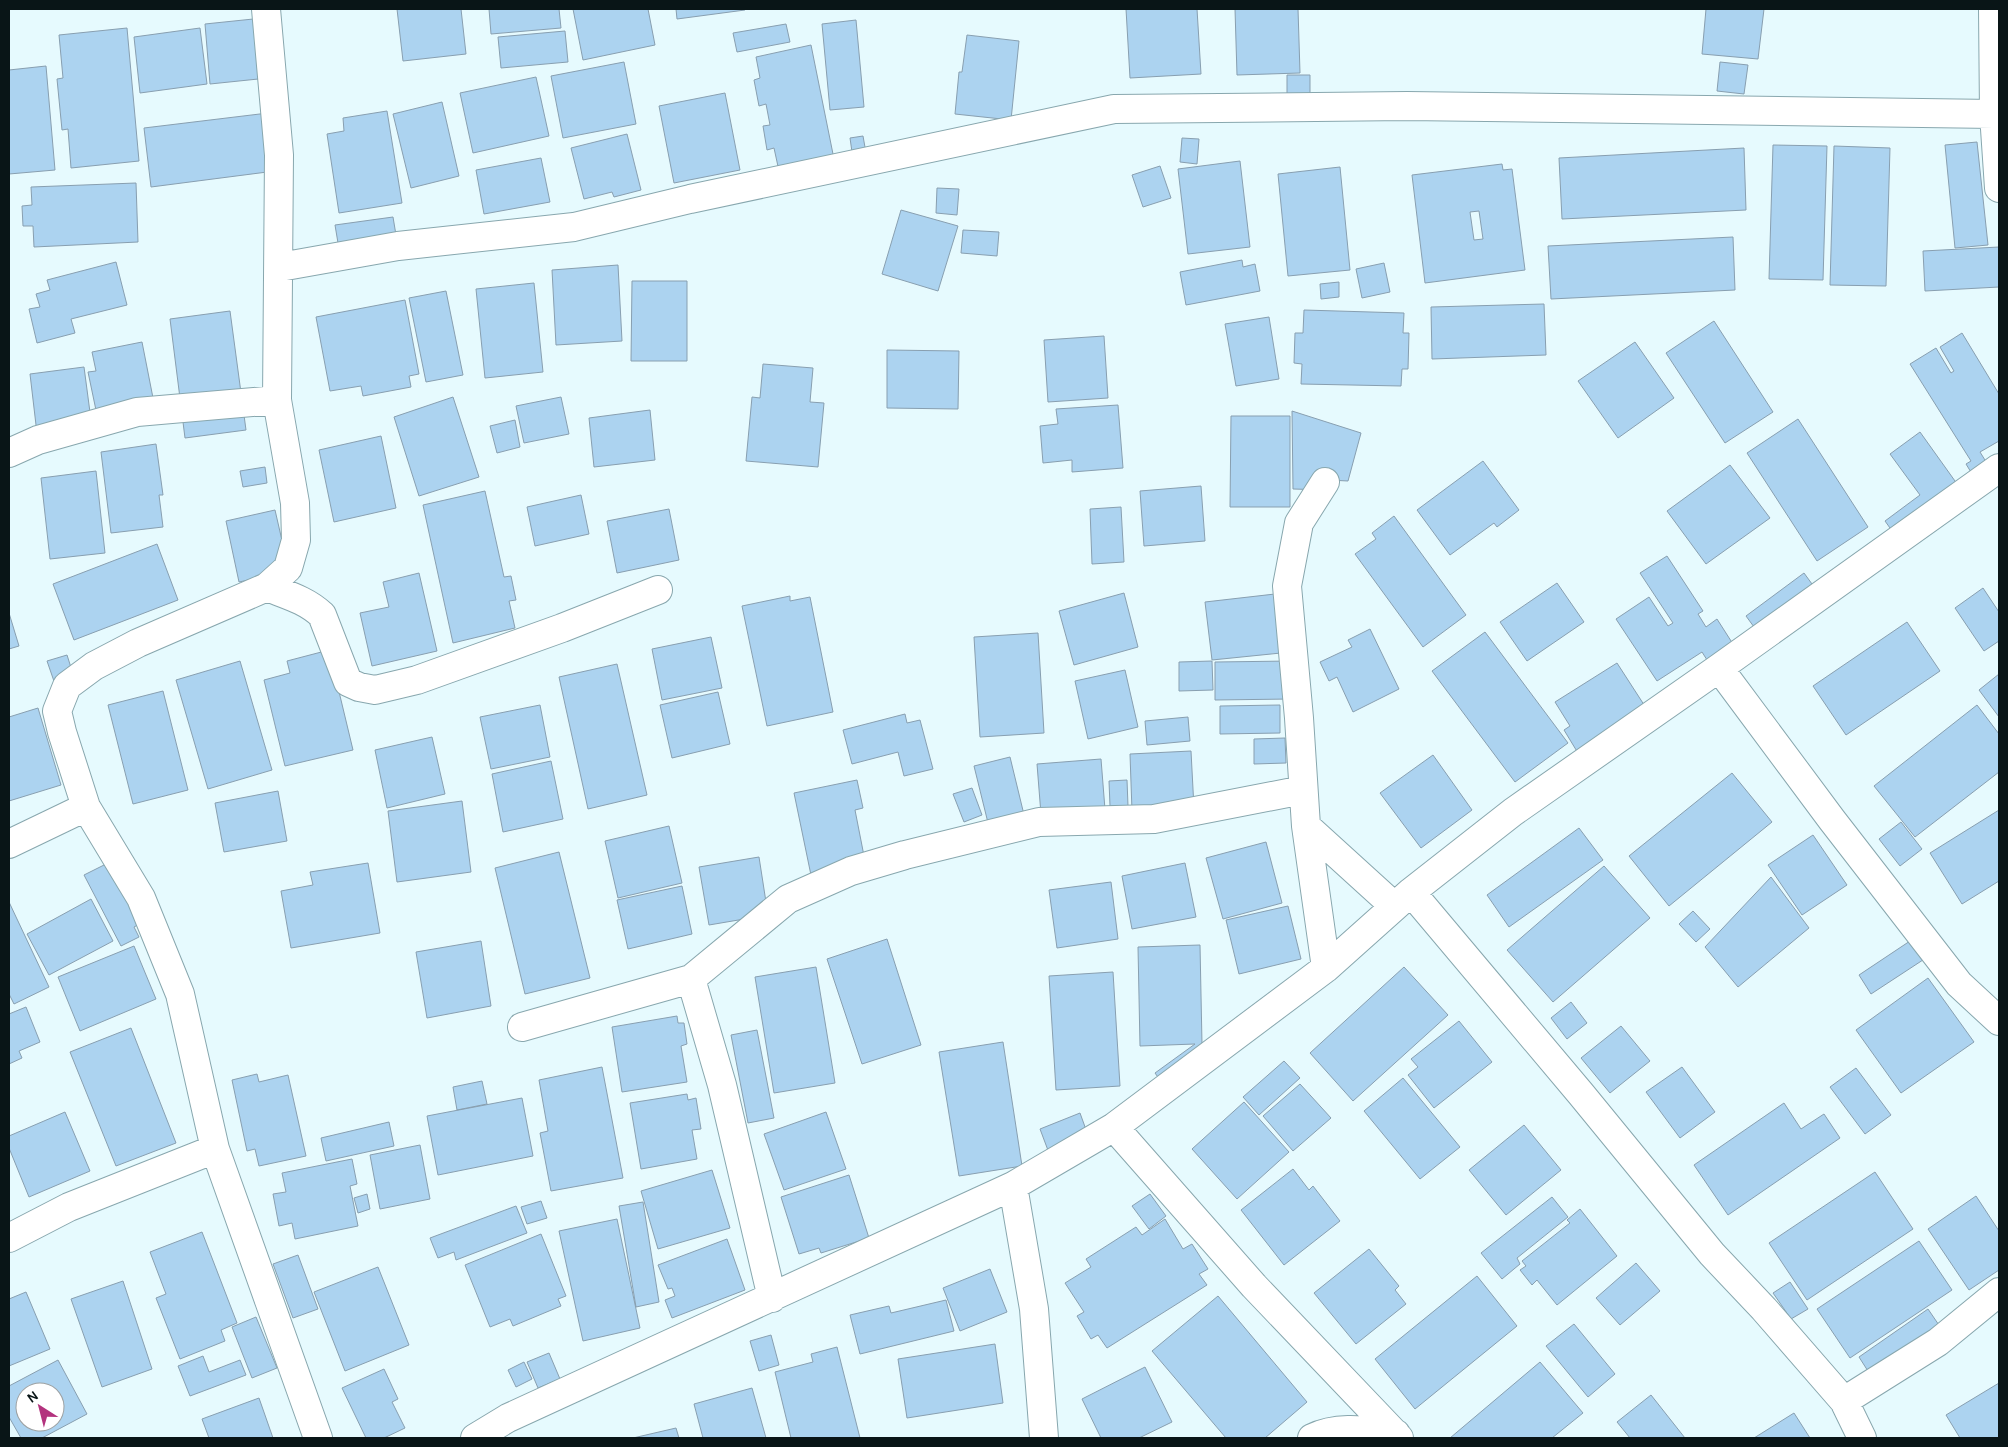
<svg xmlns="http://www.w3.org/2000/svg" width="2008" height="1447" font-family="Karla,sans-serif">
<style>
.building{fill:#acd3f0;stroke:#889fb0;fill-rule:evenodd}
.lines{fill:none;stroke-linecap:round;stroke-linejoin:round}
.street-casing{stroke:#88a7ae;stroke-width:30}
.street{stroke:#fff;stroke-width:28}
</style>
<rect width="100%" height="100%" fill="#e6fafe"/>
<path class="building" d="M 397,9 L 461,9 L 466,54 L 403,61 Z
M 489,9 L 559,9 L 561,28 L 491,34 Z
M 573,9 L 648,9 L 655,45 L 583,60 Z
M 676,9 L 745,9 L 745,10 L 677,19 Z
M 1126,9 L 1197,9 L 1201,74 L 1130,78 Z
M 1235,9 L 1298,9 L 1300,73 L 1237,75 Z
M 1706,9 L 1764,9 L 1758,59 L 1702,54 Z
M 263,18 L 268,78 L 210,84 L 205,24 Z
M 856,20 L 864,107 L 830,110 L 822,24 Z
M 786,24 L 790,42 L 737,52 L 733,33 Z
M 127,28 L 139,161 L 71,168 L 68,129 L 62,130 L 57,79 L 63,78 L 59,35 Z
M 200,28 L 207,84 L 140,93 L 134,37 Z
M 565,31 L 568,62 L 501,68 L 498,37 Z
M 967,35 L 1019,41 L 1011,120 L 955,114 L 959,72 L 962,72 Z
M 811,45 L 834,159 L 779,171 L 774,148 L 767,150 L 763,126 L 770,125 L 766,104 L 759,106 L 754,80 L 760,78 L 756,57 Z
M 624,62 L 636,124 L 563,138 L 551,76 Z
M 1720,62 L 1748,65 L 1744,94 L 1717,91 Z
M 46,66 L 55,170 L 9,174 L 9,70 Z
M 1287,75 L 1310,75 L 1310,95 L 1287,95 Z
M 536,77 L 549,136 L 473,153 L 460,93 Z
M 725,93 L 740,170 L 674,183 L 659,106 Z
M 442,102 L 459,176 L 411,188 L 393,114 Z
M 387,111 L 402,203 L 339,213 L 327,134 L 344,131 L 343,118 Z
M 268,113 L 275,171 L 151,187 L 144,128 Z
M 627,134 L 641,190 L 614,197 L 612,192 L 584,199 L 571,148 Z
M 863,136 L 868,164 L 854,166 L 850,138 Z
M 1182,138 L 1199,139 L 1197,164 L 1180,162 Z
M 1977,142 L 1988,245 L 1955,248 L 1945,145 Z
M 1773,145 L 1827,146 L 1823,280 L 1769,279 Z
M 1834,146 L 1890,148 L 1886,286 L 1830,285 Z
M 1744,148 L 1746,210 L 1562,219 L 1559,158 Z
M 541,158 L 550,202 L 484,214 L 476,170 Z
M 1240,161 L 1250,247 L 1188,254 L 1178,169 Z
M 1502,164 L 1503,170 L 1512,169 L 1525,270 L 1425,283 L 1412,175 ZM 1479,211 L 1483,239 L 1474,240 L 1470,212 Z
M 1160,166 L 1171,198 L 1143,207 L 1132,175 Z
M 1340,167 L 1350,270 L 1288,276 L 1278,174 Z
M 136,183 L 138,242 L 34,247 L 33,226 L 23,226 L 22,206 L 32,205 L 31,187 Z
M 937,188 L 959,189 L 957,215 L 936,213 Z
M 901,210 L 958,226 L 938,291 L 882,274 Z
M 393,217 L 397,241 L 339,249 L 335,225 Z
M 963,230 L 999,232 L 997,256 L 961,253 Z
M 1733,237 L 1735,290 L 1551,299 L 1548,246 Z
M 1999,247 L 1999,287 L 1925,291 L 1923,251 Z
M 1242,260 L 1243,267 L 1255,264 L 1260,291 L 1186,305 L 1180,272 Z
M 116,262 L 127,305 L 71,319 L 75,333 L 37,343 L 29,309 L 40,307 L 36,294 L 50,290 L 47,280 Z
M 1384,263 L 1390,292 L 1362,298 L 1356,269 Z
M 618,265 L 622,341 L 556,345 L 552,270 Z
M 632,281 L 687,281 L 687,361 L 631,361 Z
M 1339,282 L 1339,297 L 1321,299 L 1320,284 Z
M 534,283 L 543,372 L 485,378 L 476,289 Z
M 446,291 L 463,375 L 426,382 L 409,298 Z
M 405,300 L 419,374 L 409,376 L 411,387 L 363,396 L 361,386 L 330,391 L 316,317 Z
M 1544,304 L 1546,355 L 1432,359 L 1431,307 Z
M 1304,310 L 1404,313 L 1403,333 L 1409,333 L 1408,369 L 1402,369 L 1401,386 L 1301,384 L 1302,364 L 1294,363 L 1295,333 L 1303,333 Z
M 230,311 L 246,430 L 185,438 L 170,319 Z
M 1269,317 L 1279,379 L 1236,386 L 1225,324 Z
M 1714,321 L 1773,412 L 1725,443 L 1666,353 Z
M 1962,333 L 1999,394 L 1999,441 L 1980,452 L 1993,473 L 1977,482 L 1966,464 L 1971,461 L 1910,364 L 1936,348 L 1951,373 L 1954,371 L 1940,347 Z
M 1104,336 L 1108,398 L 1048,402 L 1044,340 Z
M 142,342 L 154,403 L 97,415 L 88,372 L 96,371 L 92,352 Z
M 1635,342 L 1674,398 L 1618,438 L 1578,381 Z
M 887,350 L 959,351 L 958,409 L 887,408 Z
M 763,364 L 813,368 L 810,402 L 824,403 L 818,467 L 746,461 L 752,397 L 760,398 Z
M 84,367 L 93,435 L 38,442 L 30,374 Z
M 453,397 L 479,477 L 419,496 L 394,417 Z
M 561,397 L 569,434 L 524,443 L 516,406 Z
M 1118,405 L 1123,468 L 1072,472 L 1072,460 L 1043,463 L 1040,426 L 1058,424 L 1056,409 Z
M 650,410 L 655,460 L 594,467 L 589,418 Z
M 1292,411 L 1361,433 L 1348,481 L 1329,480 L 1328,490 L 1293,489 Z
M 1231,416 L 1290,416 L 1290,507 L 1230,507 Z
M 1798,419 L 1868,527 L 1817,561 L 1747,453 Z
M 515,420 L 520,447 L 497,453 L 490,426 Z
M 1920,432 L 1965,495 L 1900,542 L 1885,521 L 1920,495 L 1890,454 Z
M 381,436 L 396,508 L 334,522 L 319,450 Z
M 156,444 L 163,495 L 159,495 L 163,527 L 111,533 L 101,452 Z
M 1483,461 L 1519,510 L 1497,527 L 1494,523 L 1450,555 L 1417,510 Z
M 1730,465 L 1770,518 L 1706,564 L 1667,511 Z
M 265,467 L 267,483 L 243,487 L 240,471 Z
M 96,471 L 105,553 L 50,559 L 41,478 Z
M 1201,486 L 1205,541 L 1144,546 L 1140,491 Z
M 485,491 L 504,577 L 511,576 L 516,600 L 509,601 L 515,628 L 453,643 L 423,505 Z
M 581,495 L 589,534 L 535,546 L 527,507 Z
M 1121,507 L 1124,562 L 1092,564 L 1090,509 Z
M 669,509 L 679,560 L 617,573 L 607,521 Z
M 275,510 L 289,571 L 239,582 L 226,521 Z
M 1394,516 L 1466,615 L 1423,647 L 1355,554 L 1376,539 L 1372,533 Z
M 157,544 L 178,600 L 74,640 L 53,584 Z
M 1667,556 L 1703,611 L 1698,614 L 1706,627 L 1717,619 L 1740,655 L 1714,671 L 1702,652 L 1657,681 L 1616,619 L 1649,597 L 1668,626 L 1673,623 L 1640,573 Z
M 419,573 L 437,651 L 372,666 L 360,613 L 389,607 L 383,582 Z
M 1804,573 L 1820,595 L 1762,638 L 1746,616 Z
M 1557,583 L 1584,622 L 1527,661 L 1500,622 Z
M 1983,588 L 1999,612 L 1999,641 L 1984,651 L 1955,608 Z
M 1124,593 L 1138,647 L 1074,665 L 1059,611 Z
M 1275,594 L 1281,653 L 1212,660 L 1205,602 Z
M 790,596 L 790,601 L 810,597 L 833,712 L 767,726 L 742,606 Z
M 9,613 L 19,646 L 9,649 Z
M 1907,622 L 1940,671 L 1846,735 L 1813,686 Z
M 1370,629 L 1399,689 L 1353,712 L 1337,677 L 1329,681 L 1320,662 L 1352,647 L 1348,640 Z
M 1485,632 L 1568,743 L 1515,782 L 1432,671 Z
M 1038,633 L 1044,733 L 980,737 L 974,637 Z
M 711,637 L 722,688 L 662,700 L 652,649 Z
M 329,650 L 353,750 L 285,766 L 264,680 L 290,673 L 287,661 Z
M 67,655 L 75,680 L 56,687 L 47,661 Z
M 240,661 L 272,770 L 208,789 L 176,680 Z
M 1212,661 L 1213,690 L 1179,691 L 1179,662 Z
M 1291,661 L 1291,699 L 1215,700 L 1215,662 Z
M 1617,663 L 1650,714 L 1581,758 L 1564,730 L 1570,726 L 1555,702 Z
M 617,664 L 647,795 L 588,809 L 559,677 Z
M 1125,670 L 1138,727 L 1088,739 L 1075,681 Z
M 1999,674 L 1999,717 L 1979,690 Z
M 163,691 L 188,790 L 133,804 L 108,705 Z
M 718,692 L 730,744 L 672,758 L 660,705 Z
M 540,705 L 550,757 L 491,769 L 480,717 Z
M 1280,705 L 1280,733 L 1220,734 L 1220,706 Z
M 1977,705 L 1999,734 L 1999,772 L 1915,837 L 1874,786 Z
M 38,708 L 61,785 L 9,801 L 9,717 Z
M 905,714 L 907,723 L 920,720 L 933,769 L 904,776 L 898,752 L 852,764 L 843,730 Z
M 1188,717 L 1190,741 L 1147,745 L 1145,721 Z
M 432,737 L 445,794 L 387,808 L 375,750 Z
M 1285,738 L 1286,763 L 1254,764 L 1254,739 Z
M 1191,751 L 1194,808 L 1132,811 L 1130,754 Z
M 1433,755 L 1472,810 L 1421,848 L 1380,793 Z
M 1010,757 L 1026,823 L 990,831 L 974,766 Z
M 1101,759 L 1106,822 L 1042,827 L 1037,764 Z
M 551,761 L 563,819 L 503,832 L 492,774 Z
M 1732,773 L 1772,822 L 1669,906 L 1629,856 Z
M 857,780 L 863,808 L 855,810 L 865,861 L 812,880 L 794,793 Z
M 1127,780 L 1128,806 L 1110,806 L 1109,781 Z
M 972,788 L 982,815 L 964,822 L 953,794 Z
M 278,791 L 287,841 L 224,852 L 215,803 Z
M 462,801 L 471,872 L 397,882 L 388,811 Z
M 1999,810 L 1999,881 L 1962,904 L 1930,853 Z
M 1901,822 L 1922,849 L 1900,866 L 1879,839 Z
M 669,826 L 682,883 L 618,898 L 605,841 Z
M 1579,828 L 1603,860 L 1509,927 L 1487,895 Z
M 1813,835 L 1847,885 L 1802,915 L 1768,865 Z
M 1266,842 L 1282,903 L 1223,919 L 1206,858 Z
M 559,852 L 590,978 L 525,994 L 495,868 Z
M 759,857 L 768,915 L 709,925 L 699,867 Z
M 114,860 L 145,921 L 134,927 L 139,937 L 121,946 L 84,875 Z
M 368,863 L 380,933 L 291,948 L 281,891 L 313,885 L 310,872 Z
M 1185,863 L 1196,917 L 1132,929 L 1122,876 Z
M 1604,866 L 1650,918 L 1553,1002 L 1507,950 Z
M 1771,877 L 1809,928 L 1738,987 L 1705,947 Z
M 1111,882 L 1118,939 L 1057,948 L 1049,890 Z
M 682,886 L 692,934 L 628,949 L 617,900 Z
M 91,899 L 113,941 L 49,975 L 27,934 Z
M 9,902 L 49,987 L 14,1004 L 9,994 Z
M 1288,906 L 1301,959 L 1239,974 L 1226,920 Z
M 1693,911 L 1710,929 L 1696,942 L 1679,924 Z
M 1916,937 L 1929,956 L 1871,994 L 1859,975 Z
M 887,939 L 921,1045 L 862,1064 L 827,959 Z
M 481,941 L 491,1006 L 427,1018 L 416,952 Z
M 1200,945 L 1202,1044 L 1209,1055 L 1165,1087 L 1155,1073 L 1195,1044 L 1140,1046 L 1138,947 Z
M 134,946 L 156,999 L 80,1031 L 58,977 Z
M 816,967 L 835,1083 L 774,1093 L 755,977 Z
M 1404,967 L 1448,1015 L 1353,1101 L 1310,1053 Z
M 1113,972 L 1120,1086 L 1056,1090 L 1049,976 Z
M 1928,978 L 1974,1042 L 1901,1093 L 1856,1030 Z
M 1571,1002 L 1587,1023 L 1567,1039 L 1551,1018 Z
M 26,1007 L 40,1042 L 19,1051 L 22,1058 L 9,1064 L 9,1014 Z
M 677,1016 L 678,1023 L 684,1023 L 687,1044 L 681,1046 L 687,1082 L 622,1092 L 612,1027 Z
M 1459,1021 L 1492,1062 L 1434,1108 L 1408,1075 L 1418,1067 L 1411,1059 Z
M 1621,1026 L 1650,1061 L 1610,1093 L 1581,1058 Z
M 131,1028 L 176,1143 L 116,1166 L 70,1052 Z
M 757,1030 L 774,1118 L 748,1123 L 731,1035 Z
M 1003,1042 L 1022,1166 L 959,1176 L 939,1052 Z
M 1284,1061 L 1300,1078 L 1259,1115 L 1243,1097 Z
M 602,1067 L 623,1178 L 551,1191 L 540,1133 L 548,1131 L 539,1080 Z
M 1682,1067 L 1715,1112 L 1680,1138 L 1646,1092 Z
M 1856,1068 L 1891,1115 L 1865,1134 L 1830,1087 Z
M 257,1074 L 259,1082 L 288,1075 L 306,1156 L 259,1166 L 255,1149 L 247,1151 L 232,1080 Z
M 1403,1078 L 1460,1147 L 1420,1179 L 1364,1111 Z
M 482,1081 L 487,1104 L 457,1110 L 453,1087 Z
M 1300,1084 L 1331,1118 L 1293,1151 L 1263,1116 Z
M 687,1094 L 688,1100 L 696,1098 L 701,1129 L 692,1130 L 697,1159 L 641,1169 L 630,1103 Z
M 522,1098 L 533,1156 L 438,1175 L 427,1116 Z
M 1244,1102 L 1289,1152 L 1237,1199 L 1192,1149 Z
M 1784,1103 L 1801,1129 L 1824,1114 L 1840,1138 L 1728,1215 L 1694,1165 Z
M 65,1112 L 90,1171 L 29,1197 L 9,1148 L 9,1136 Z
M 826,1112 L 846,1169 L 784,1190 L 764,1134 Z
M 1080,1113 L 1089,1138 L 1049,1153 L 1040,1129 Z
M 389,1122 L 394,1146 L 326,1161 L 321,1138 Z
M 1524,1125 L 1561,1170 L 1506,1215 L 1469,1170 Z
M 420,1145 L 430,1199 L 380,1209 L 370,1155 Z
M 352,1159 L 357,1184 L 350,1186 L 358,1226 L 295,1239 L 292,1223 L 279,1226 L 273,1194 L 286,1192 L 282,1173 Z
M 1293,1169 L 1309,1190 L 1313,1186 L 1340,1221 L 1284,1265 L 1241,1210 Z
M 712,1170 L 730,1228 L 658,1249 L 641,1191 Z
M 1875,1172 L 1913,1229 L 1807,1300 L 1769,1243 Z
M 849,1175 L 869,1238 L 821,1253 L 819,1248 L 799,1254 L 781,1197 Z
M 367,1194 L 370,1209 L 358,1213 L 354,1198 Z
M 1150,1194 L 1166,1216 L 1149,1229 L 1132,1206 Z
M 1976,1196 L 1999,1231 L 1999,1270 L 1969,1290 L 1928,1229 Z
M 1552,1197 L 1568,1217 L 1517,1258 L 1520,1264 L 1502,1279 L 1481,1253 Z
M 541,1201 L 547,1218 L 527,1224 L 521,1207 Z
M 643,1202 L 659,1302 L 636,1307 L 619,1206 Z
M 516,1206 L 527,1233 L 456,1260 L 454,1252 L 438,1258 L 430,1238 Z
M 1580,1209 L 1617,1256 L 1557,1305 L 1537,1280 L 1532,1285 L 1520,1270 L 1526,1266 L 1522,1261 L 1570,1223 L 1567,1220 Z
M 617,1219 L 640,1328 L 583,1341 L 559,1231 Z
M 1165,1219 L 1183,1249 L 1192,1244 L 1208,1269 L 1199,1274 L 1207,1285 L 1107,1348 L 1098,1335 L 1091,1339 L 1077,1316 L 1084,1312 L 1065,1283 L 1091,1267 L 1086,1259 L 1136,1227 L 1142,1235 Z
M 202,1232 L 237,1323 L 221,1330 L 225,1341 L 180,1359 L 156,1298 L 166,1294 L 150,1252 Z
M 541,1234 L 566,1296 L 558,1299 L 561,1306 L 513,1326 L 510,1319 L 490,1327 L 465,1265 Z
M 727,1239 L 745,1290 L 672,1318 L 665,1300 L 675,1296 L 672,1288 L 668,1289 L 658,1265 Z
M 1919,1241 L 1952,1290 L 1850,1358 L 1817,1309 Z
M 1369,1249 L 1399,1286 L 1395,1290 L 1406,1304 L 1356,1344 L 1314,1293 Z
M 298,1255 L 318,1309 L 293,1318 L 273,1264 Z
M 1636,1263 L 1660,1291 L 1620,1325 L 1596,1298 Z
M 378,1267 L 409,1345 L 345,1371 L 314,1292 Z
M 990,1269 L 1007,1312 L 960,1331 L 943,1288 Z
M 1477,1276 L 1517,1326 L 1415,1409 L 1375,1359 Z
M 123,1281 L 152,1369 L 102,1387 L 71,1299 Z
M 1790,1282 L 1808,1309 L 1791,1319 L 1773,1293 Z
M 26,1292 L 50,1349 L 9,1366 L 9,1299 Z
M 1218,1296 L 1307,1402 L 1265,1438 L 1226,1438 L 1152,1351 Z
M 946,1300 L 954,1331 L 860,1354 L 850,1315 L 889,1306 L 891,1313 Z
M 1928,1309 L 1943,1331 L 1873,1379 L 1859,1357 Z
M 256,1317 L 277,1368 L 252,1378 L 232,1327 Z
M 1574,1324 L 1615,1374 L 1588,1397 L 1546,1346 Z
M 771,1335 L 779,1365 L 759,1371 L 750,1341 Z
M 995,1344 L 1003,1403 L 907,1418 L 898,1359 Z
M 837,1347 L 860,1438 L 791,1438 L 775,1372 L 813,1362 L 811,1354 Z
M 549,1353 L 560,1379 L 538,1388 L 527,1362 Z
M 203,1356 L 209,1372 L 240,1360 L 246,1375 L 190,1396 L 178,1366 Z
M 58,1360 L 87,1414 L 42,1438 L 21,1438 L 9,1417 L 9,1386 ZM 25,1392 L 55,1392 L 55,1422 L 25,1422 Z
M 524,1362 L 532,1379 L 516,1387 L 508,1370 Z
M 1540,1362 L 1583,1413 L 1552,1438 L 1450,1438 Z
M 1145,1367 L 1172,1422 L 1139,1438 L 1101,1438 L 1082,1399 Z
M 384,1369 L 398,1399 L 392,1402 L 405,1428 L 384,1438 L 366,1438 L 342,1388 Z
M 1999,1383 L 1999,1438 L 1960,1438 L 1946,1415 Z
M 752,1388 L 766,1438 L 703,1438 L 694,1404 Z
M 1651,1395 L 1685,1438 L 1630,1438 L 1617,1422 Z
M 259,1398 L 273,1438 L 209,1438 L 202,1419 Z
M 1794,1413 L 1810,1438 L 1754,1438 Z
M 676,1428 L 679,1438 L 633,1438 Z"/>
<g class="lines">
<g class="street-casing">
<path id="street" d="M 266,9 L 279,155 L 277,400 L 295,503 L 296,540 L 288,568 L 267,587 L 138,643 L 94,666 L 67,686 L 57,711 L 62,732 L 86,807 L 141,898 L 180,994 L 215,1149 L 318,1438
M 1993,9 L 1994,114 L 1999,188
M 280,267 L 398,246 L 574,227 L 690,199 L 1114,109 L 1407,106 L 1994,114
M 9,453 L 38,440 L 137,412 L 277,400
M 1325,482 L 1299,523 L 1287,586 L 1299,718 L 1306,826 L 1326,968
M 267,587 C 287,595 306,600 322,615 L 348,682 L 359,687 L 375,690 L 417,680 L 562,628 L 658,590
M 1719,668 L 1832,820 L 1959,984 L 1999,1021
M 1306,826 L 1394,906
M 9,844 L 86,807
M 1411,892 L 1581,1094 L 1712,1254 L 1764,1309 L 1844,1401 L 1862,1438
M 691,979 L 722,1085 L 772,1298
M 522,1027 L 691,979 L 788,899 L 851,871 L 905,855 L 1039,822 L 1154,819 L 1303,790
M 1114,1127 L 1254,1286 L 1399,1438
M 1013,1186 L 1034,1309 L 1044,1438
M 9,1238 L 69,1207 L 215,1149
M 1844,1401 L 1938,1342 L 1999,1292
M 475,1438 L 508,1418 L 1013,1186 L 1114,1127 L 1326,968 L 1411,892 L 1513,812 L 1719,668 L 1999,468
M 1312,1438 C 1339,1425 1368,1431 1396,1434"/>
</g>
<use href="#street" class="street"/>
</g>
<rect width="2008" height="1447" fill="none" stroke="#091517" stroke-width="20"/>
<g transform="translate(40 1407) rotate(324)"><circle r="24" fill="#ffffff" stroke="#9da1a2"/>
<path d="M0-4L9 19L0 12L-9 19Z" fill="#b3337e"/>
<text y="-8" font-size="14" font-weight="bold" text-anchor="middle" fill="#091517">N</text>
</g>
</svg>
